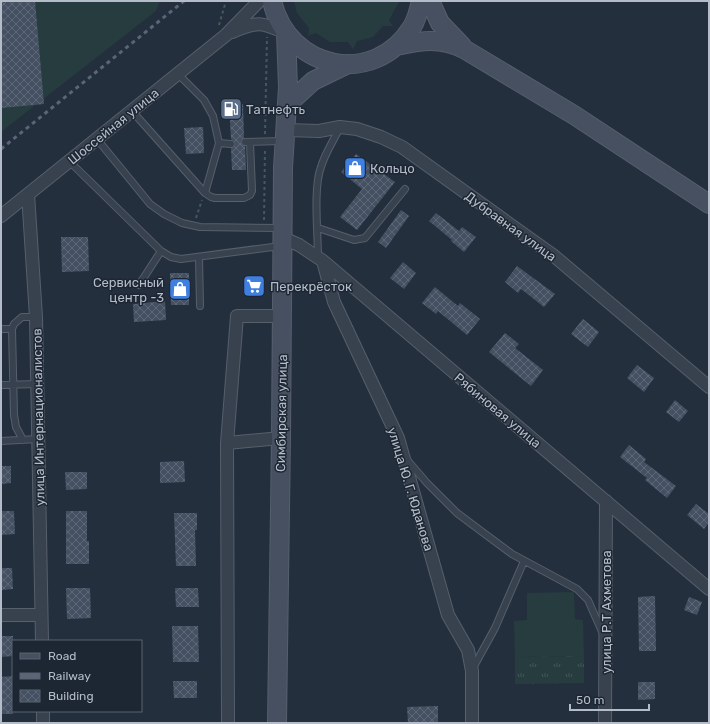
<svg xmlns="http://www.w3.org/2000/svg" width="710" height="724" font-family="Rubik,sans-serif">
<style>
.grass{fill:#263c3f}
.park{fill:url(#park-tufts)}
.building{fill:url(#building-cross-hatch)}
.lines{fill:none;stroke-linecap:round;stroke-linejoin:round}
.lane-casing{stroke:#565f6c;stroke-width:8}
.street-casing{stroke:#565f6c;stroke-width:14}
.secondary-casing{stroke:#565f6c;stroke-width:20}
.path{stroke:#44595c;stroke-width:2;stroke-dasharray:3 3;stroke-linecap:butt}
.lane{stroke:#38414e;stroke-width:6}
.street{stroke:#38414e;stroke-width:12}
.secondary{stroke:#465061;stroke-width:18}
.rail{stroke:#5a6575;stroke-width:3;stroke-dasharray:4 4;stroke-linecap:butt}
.labels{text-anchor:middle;stroke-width:3;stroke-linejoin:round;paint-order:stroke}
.poi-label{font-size:13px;fill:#b4bcc9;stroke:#1d2633;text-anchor:start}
.street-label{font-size:13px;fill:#b4bcc9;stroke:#1d2633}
</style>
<defs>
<pattern id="park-tufts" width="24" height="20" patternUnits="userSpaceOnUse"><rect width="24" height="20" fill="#263c3f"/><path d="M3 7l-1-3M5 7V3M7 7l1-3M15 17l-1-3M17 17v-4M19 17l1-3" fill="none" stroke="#435659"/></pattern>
<pattern id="building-cross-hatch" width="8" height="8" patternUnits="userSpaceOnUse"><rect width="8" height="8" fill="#455162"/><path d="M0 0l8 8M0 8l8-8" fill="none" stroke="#5d6877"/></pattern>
</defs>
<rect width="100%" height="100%" fill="#242f3e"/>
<path class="grass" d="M 1,1 L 160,1 L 156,11 L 1,132 Z
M 294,1 L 399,1 L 399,2 L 389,20 L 393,26 L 383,26 L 373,37 L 357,41 L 353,49 L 348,42 L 330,42 L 316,33 L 308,36 L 309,28 L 297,13 Z
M 574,592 L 575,619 L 583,620 L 584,656 L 515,657 L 514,621 L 527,620 L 527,593 Z"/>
<path class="park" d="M 584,656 L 584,683 L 515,684 L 515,657 Z"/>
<path class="building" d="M 1,1 L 35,1 L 44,104 L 1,108 Z
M 229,104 L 243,104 L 244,138 L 241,140 L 241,143 L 245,146 L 246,170 L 232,170 L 231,148 L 234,147 L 235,144 L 234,141 L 231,139 Z
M 203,127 L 204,153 L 186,154 L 184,128 Z
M 356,154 L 395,182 L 357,230 L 340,217 L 362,189 L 341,172 Z
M 401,210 L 409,216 L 386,248 L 378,242 Z
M 436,213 L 459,231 L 462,227 L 476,237 L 464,252 L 451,241 L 452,240 L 429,221 Z
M 61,237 L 88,237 L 89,271 L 62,272 Z
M 403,262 L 416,273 L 404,289 L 390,278 Z
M 517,266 L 555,294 L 544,307 L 521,289 L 518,293 L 505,282 Z
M 170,273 L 189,273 L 189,305 L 171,305 Z
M 247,276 L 260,276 L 260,296 L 248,297 Z
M 435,287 L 458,306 L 460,303 L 480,319 L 467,335 L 438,311 L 436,314 L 422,303 Z
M 165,301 L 166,320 L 134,322 L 133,304 Z
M 583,319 L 599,332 L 588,347 L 571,334 Z
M 505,333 L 519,344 L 515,348 L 543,370 L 531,386 L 489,352 Z
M 637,365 L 654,378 L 644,392 L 627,378 Z
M 675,400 L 688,411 L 679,422 L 666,412 Z
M 629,445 L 646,459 L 644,462 L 676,486 L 667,498 L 645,480 L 647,478 L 620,457 Z
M 184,461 L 185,482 L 160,483 L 160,462 Z
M 1,466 L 11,466 L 11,483 L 1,484 Z
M 65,472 L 87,472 L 87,489 L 66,490 Z
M 696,504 L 709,514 L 709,522 L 704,529 L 687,515 Z
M 1,511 L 14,511 L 15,534 L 1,535 Z
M 66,511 L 87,511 L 87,541 L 89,541 L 89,564 L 66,564 Z
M 174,513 L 197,513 L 197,530 L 195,530 L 196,566 L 176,566 Z
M 1,568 L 12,568 L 13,589 L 1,590 Z
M 66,588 L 90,588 L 91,618 L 67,619 Z
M 175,588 L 198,588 L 199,607 L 176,607 Z
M 655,596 L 656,651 L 639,651 L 638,597 Z
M 689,597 L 702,602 L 697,615 L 684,610 Z
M 172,626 L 198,626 L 199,662 L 173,662 Z
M 1,636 L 13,636 L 13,656 L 1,657 Z
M 13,676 L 13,714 L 1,714 L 1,677 Z
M 173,681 L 197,681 L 197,698 L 174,698 Z
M 638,682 L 655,682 L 655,699 L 638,700 Z
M 438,706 L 438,723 L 408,723 L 407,707 Z"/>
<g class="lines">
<g class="lane-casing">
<path id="lane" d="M 178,74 L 204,100 L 213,116 L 219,143 L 205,193
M 132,111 L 205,193 L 211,197 L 215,198 L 244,198 L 250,195 L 252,191 L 250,142
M 97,139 L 150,204 L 164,214 L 182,223 L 200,227 L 281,228
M 245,142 L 283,141
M 219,143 L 231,144
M 69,161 L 161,251 L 171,257 L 181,259 L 280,246
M 318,228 L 354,240 L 365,238 L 405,189
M 199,257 L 200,306
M 318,257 C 318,233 313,188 321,167 C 325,153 334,140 340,127
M 139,285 L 161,251
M 1,329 L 12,329 L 14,415 L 16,427 L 23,440
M 12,329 L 14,324 L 22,317 L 36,317
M 1,385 L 37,384
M 1,441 L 38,439
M 408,461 L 427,483 L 457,513 L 481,531 L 512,554 L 577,589 L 588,600 L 603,634
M 473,668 L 495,628 L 524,561"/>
</g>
<g class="street-casing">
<path id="street" d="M 232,32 C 257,21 262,22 286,33
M 286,130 L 319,131 L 340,127 L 357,129 L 381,137 L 402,147 L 554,256 L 709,387
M 28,194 L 36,317 L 42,641
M 1,216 L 226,35 L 259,1
M 283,238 L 299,245 L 323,261 L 709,589
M 323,261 L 334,302 L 398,438 L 448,615 L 468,650 L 472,671 L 472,723
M 227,443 L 281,438
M 1,615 L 41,615
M 43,711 L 43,723
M 228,723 L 227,443 L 237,316 L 282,316
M 605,723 L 606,501"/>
</g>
<g class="secondary-casing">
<path id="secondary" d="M 272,1 C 288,70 374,88 412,27 C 417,19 419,10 421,1
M 430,1 L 440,23 L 462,46
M 396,46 C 421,41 439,37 464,49 L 574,115 L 709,204
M 288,104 L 313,81 L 348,64
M 277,723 L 281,438 L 283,168 L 288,87 L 286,33"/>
</g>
<path class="path" d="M 219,25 L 226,1
M 265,134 L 267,37
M 196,218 L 202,200
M 264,220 L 265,149"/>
<use href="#lane" class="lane"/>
<use href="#street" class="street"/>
<use href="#secondary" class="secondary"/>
<path class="rail" d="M 1,149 L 184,1"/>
</g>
<defs>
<g id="fuel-square" transform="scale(1.15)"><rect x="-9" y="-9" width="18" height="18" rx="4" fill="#5c6f8a" stroke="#1d2633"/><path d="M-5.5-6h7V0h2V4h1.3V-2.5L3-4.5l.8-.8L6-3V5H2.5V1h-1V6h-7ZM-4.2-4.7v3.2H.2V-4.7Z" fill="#fff"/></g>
<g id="shop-square" transform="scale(1.15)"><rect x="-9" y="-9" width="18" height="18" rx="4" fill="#3f7fe0" stroke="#1d2633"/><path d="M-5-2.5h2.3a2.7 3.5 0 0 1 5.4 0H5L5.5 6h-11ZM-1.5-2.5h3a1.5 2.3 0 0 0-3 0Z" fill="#fff"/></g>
<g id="supermarket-square" transform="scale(1.15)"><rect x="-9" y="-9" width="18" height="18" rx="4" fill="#3f7fe0" stroke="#1d2633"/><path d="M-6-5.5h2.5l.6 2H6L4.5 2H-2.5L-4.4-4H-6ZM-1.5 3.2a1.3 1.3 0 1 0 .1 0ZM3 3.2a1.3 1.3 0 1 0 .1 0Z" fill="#fff"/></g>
</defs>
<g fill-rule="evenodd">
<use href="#fuel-square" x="231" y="109"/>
<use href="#shop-square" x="355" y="168"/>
<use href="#supermarket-square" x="254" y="286"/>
<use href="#shop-square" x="180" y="289"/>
</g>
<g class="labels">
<g class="poi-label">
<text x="246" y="114">Татнефть</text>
<text x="370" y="173">Кольцо</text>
<text x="164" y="287" text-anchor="end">Сервисный<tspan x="164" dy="15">центр -3</tspan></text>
<text x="270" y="291">Перекрёсток</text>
</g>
<g class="street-label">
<text transform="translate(113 126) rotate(-39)" y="5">Шоссейная улица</text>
<text transform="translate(511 226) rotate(36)" y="5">Дубравная улица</text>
<text transform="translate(498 410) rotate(40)" y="5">Рябиновая улица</text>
<text transform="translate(281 413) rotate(-89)" y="5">Симбирская улица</text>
<text transform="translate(38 417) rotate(-91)" y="5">улица Интернационалистов</text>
<text transform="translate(411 489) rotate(73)" y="5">улица Ю. Г. Юданова</text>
<text transform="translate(606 612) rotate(-90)" y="5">улица Р.Т Ахметова</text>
</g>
</g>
<rect width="710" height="724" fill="none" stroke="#b4bcc9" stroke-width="4"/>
<rect x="12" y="640" width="130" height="72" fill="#1d2633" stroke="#59626f"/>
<rect x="20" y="653" width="20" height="6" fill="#465061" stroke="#59626f"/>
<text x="48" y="660" font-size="12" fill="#b4bcc9">Road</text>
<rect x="20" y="673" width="20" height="6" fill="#5a6575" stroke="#59626f"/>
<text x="48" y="680" font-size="12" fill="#b4bcc9">Railway</text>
<rect x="20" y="690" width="20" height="12" fill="url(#building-cross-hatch)" stroke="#59626f"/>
<text x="48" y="700" font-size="12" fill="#b4bcc9">Building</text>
<path d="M570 704v6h79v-6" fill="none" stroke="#b4bcc9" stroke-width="2"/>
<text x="576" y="704" font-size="12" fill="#b4bcc9" stroke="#1d2633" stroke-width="3" paint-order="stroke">50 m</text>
</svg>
